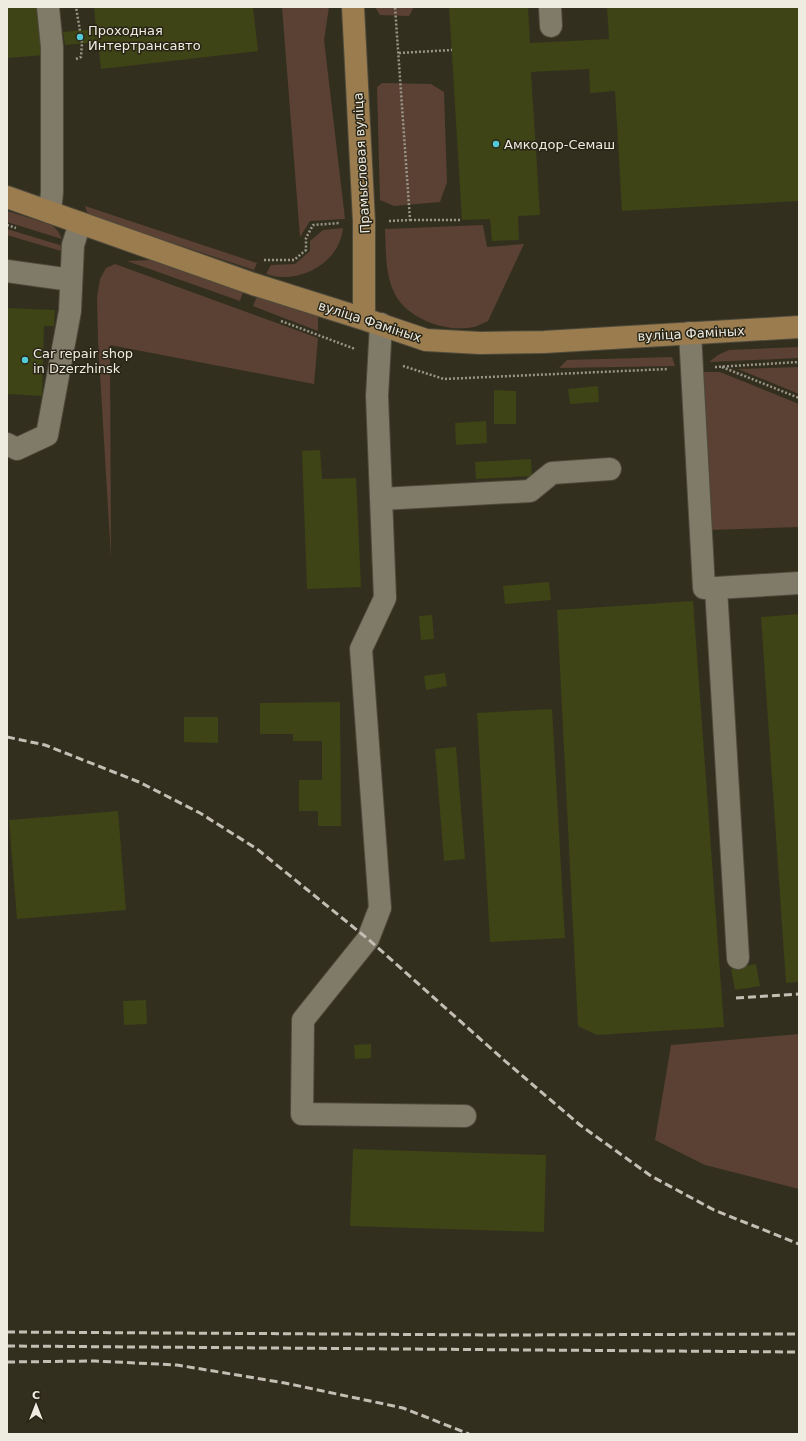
<svg xmlns="http://www.w3.org/2000/svg" width="806" height="1441" font-family="'DejaVu Sans',sans-serif">
<style>
.green{fill:#5a4133}
.building{fill:#3e4415}
.lines{fill:none;stroke-linecap:round;stroke-linejoin:round}
.minor-casing{stroke:#4e4a3c;stroke-width:24}
.major-casing{stroke:#4e4a3c;stroke-width:24}
.path{stroke:#999689;stroke-width:2.5;stroke-dasharray:2 2;stroke-linecap:butt}
.minor{stroke:#807b69;stroke-width:22}
.major{stroke:#9a7c4e;stroke-width:22}
.rail{stroke:#c3bfb4;stroke-width:3;stroke-dasharray:8 4;stroke-linecap:butt}
.poi-dot{fill:#52cbd7;stroke:#292516;stroke-width:1.5}
.labels{text-anchor:middle;stroke-width:3;stroke-linejoin:round;paint-order:stroke}
.poi-label{font-size:13px;fill:#eeebe1;stroke:#292516;text-anchor:start}
.street-label{font-size:13px;fill:#eeebe1;stroke:#292516}
</style>
<rect width="100%" height="100%" fill="#332f1f"/>
<path class="green" d="M 282,7 L 329,7 L 324,40 L 345,219 L 310,221 L 300,237 Z
M 375,7 L 414,7 L 409,16 L 380,15 Z
M 382,83 L 431,84 L 444,92 L 447,182 L 440,202 L 394,206 L 380,200 L 377,87 Z
M 85,206 L 257,263 L 254,270 L 91,216 L 87,212 Z
M 7,211 L 52,225 L 58,231 L 62,239 L 7,222 Z
M 483,225 L 487,247 L 524,244 L 488,321 C 483,323 478,326 474,327 C 445,333 404,318 393,290 C 385,271 386,249 385,229 Z
M 343,228 C 340,258 311,278 281,277 C 276,277 271,275 266,274 L 271,265 L 295,264 L 310,251 L 310,241 L 323,230 Z
M 7,229 L 63,246 L 61,251 L 7,235 Z
M 153,260 L 244,289 L 240,301 L 127,261 Z
M 115,264 L 318,338 L 314,384 L 110,345 L 111,558 L 98,340 L 97,297 L 100,279 L 106,268 Z
M 258,294 L 318,316 L 318,331 L 253,306 Z
M 799,347 L 799,358 L 709,362 L 718,355 L 729,350 Z
M 672,357 L 675,366 L 559,368 L 567,360 Z
M 799,367 L 799,394 L 738,369 Z
M 698,372 L 720,372 L 799,404 L 799,527 L 708,530 Z
M 799,1034 L 799,1189 L 705,1165 L 655,1140 L 671,1045 Z"/>
<path class="building" d="M 7,7 L 41,7 L 44,55 L 7,58 Z
M 94,7 L 253,7 L 258,51 L 101,69 L 98,42 L 65,45 L 63,32 L 96,29 Z
M 449,7 L 528,7 L 530,43 L 609,39 L 607,7 L 799,7 L 799,201 L 622,211 L 615,91 L 590,93 L 589,69 L 531,72 L 540,215 L 518,216 L 519,240 L 492,241 L 490,219 L 462,220 Z
M 7,308 L 55,310 L 54,326 L 44,326 L 42,396 L 7,394 Z
M 598,386 L 599,402 L 570,404 L 568,389 Z
M 494,390 L 516,391 L 516,424 L 494,424 Z
M 486,421 L 487,443 L 456,445 L 455,423 Z
M 320,450 L 322,479 L 356,478 L 361,587 L 307,589 L 302,451 Z
M 531,459 L 532,476 L 476,479 L 475,462 Z
M 549,582 L 551,600 L 505,604 L 503,586 Z
M 693,601 L 724,1027 L 597,1035 L 578,1026 L 557,610 Z
M 799,614 L 799,982 L 786,983 L 761,617 Z
M 432,615 L 434,639 L 421,640 L 419,616 Z
M 445,673 L 447,686 L 426,690 L 424,676 Z
M 340,702 L 341,826 L 318,826 L 318,811 L 299,811 L 299,780 L 322,780 L 322,741 L 293,741 L 293,734 L 260,734 L 260,703 Z
M 552,709 L 565,938 L 490,942 L 477,713 Z
M 184,717 L 218,717 L 218,743 L 184,742 Z
M 456,747 L 465,859 L 444,861 L 435,749 Z
M 118,811 L 126,910 L 17,919 L 9,820 Z
M 756,964 L 760,986 L 735,990 L 731,969 Z
M 146,1000 L 147,1024 L 124,1025 L 123,1001 Z
M 371,1044 L 371,1058 L 355,1059 L 354,1045 Z
M 353,1149 L 546,1155 L 544,1232 L 350,1226 Z"/>
<g class="lines">
<g class="minor-casing">
<path id="minor" d="M 48,7 L 52,47 L 52,192 L 50,212
M 550,7 L 551,26
M 7,271 L 71,280
M 381,324 L 377,396 L 385,598 L 361,649 L 380,908 L 368,939 L 303,1020 L 302,1114 L 465,1116
M 690,333 L 704,588 L 716,588
M 7,444 L 17,449 L 47,435 L 70,311 L 73,245 L 80,223
M 381,499 L 530,491 L 552,473 L 610,469
M 738,958 L 716,588 L 799,583"/>
</g>
<g class="major-casing">
<path id="major" d="M 353,7 L 364,222 L 364,319
M 7,197 L 253,284 L 364,319 L 426,340 L 480,343 L 544,342 L 799,327"/>
</g>
<path class="path" d="M 399,53 L 452,50
M 76,59 L 81,57 L 82,43 L 76,7
M 410,220 L 462,220
M 389,221 L 410,220 L 395,7
M 7,225 L 16,228
M 264,260 L 294,260 L 306,250 L 306,238 L 313,225 L 340,223
M 281,321 L 355,349
M 403,366 L 444,379 L 668,369
M 715,367 L 799,362
M 722,367 L 799,398"/>
<use href="#minor" class="minor"/>
<use href="#major" class="major"/>
<path class="rail" d="M 7,737 L 45,745 L 139,782 L 200,813 L 257,849 L 368,939 L 505,1061 L 580,1125 L 651,1176 L 714,1210 L 799,1244
M 736,998 L 799,994
M 7,1332 L 499,1335 L 799,1334
M 7,1346 L 799,1352
M 7,1362 L 95,1361 L 177,1365 L 285,1383 L 403,1408 L 469,1434"/>
</g>
<g class="poi-dot">
<circle cx="80" cy="37" r="4"/>
<circle cx="496" cy="144" r="4"/>
<circle cx="25" cy="360" r="4"/>
</g>
<g class="labels">
<g class="poi-label">
<text x="88" y="35">Проходная<tspan x="88" dy="15">Интертрансавто</tspan></text>
<text x="504" y="149">Амкодор-Семаш</text>
<text x="33" y="358">Car repair shop<tspan x="33" dy="15">in Dzerzhinsk</tspan></text>
</g>
<g class="street-label">
<text transform="translate(361 163) rotate(-93)" y="5">Прамысловая вуліца</text>
<text transform="translate(370 321) rotate(18)" y="5">вуліца Фаміных</text>
<text transform="translate(691 333) rotate(-3)" y="5">вуліца Фаміных</text>
</g>
</g>
<rect width="806" height="1441" fill="none" stroke="#eeebe1" stroke-width="16"/>
<g transform="translate(36 1405)" stroke="#292516" stroke-width="3" paint-order="stroke">
<path d="M0-3L7 15L0 10L-7 15Z" fill="#eeebe1"/>
<text y="-6" font-size="11" font-weight="bold" text-anchor="middle" fill="#eeebe1">С</text>
</g>
</svg>
